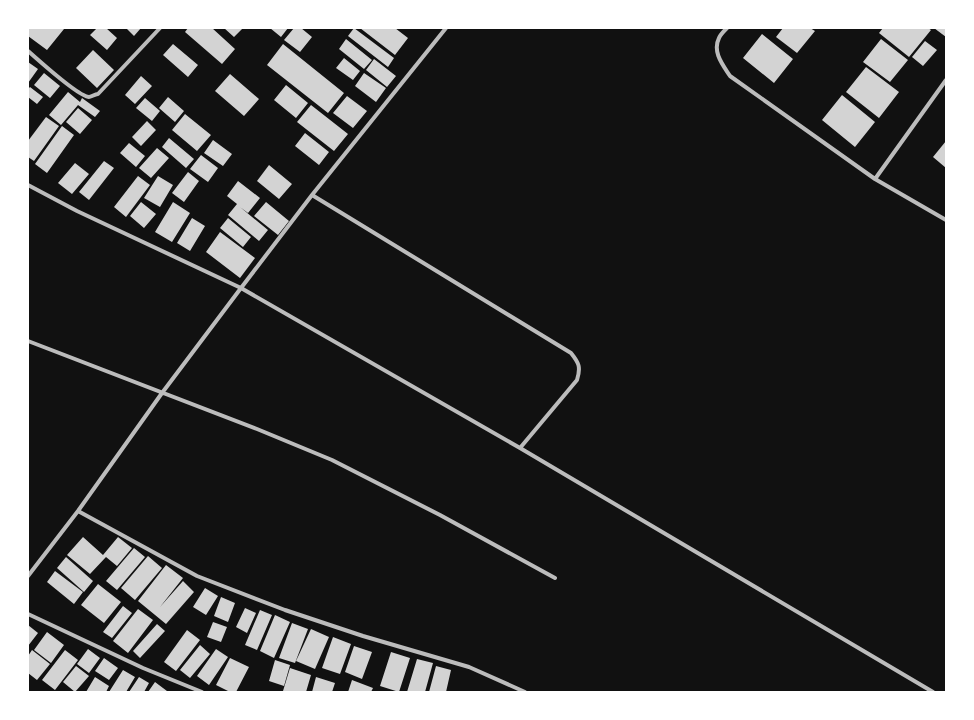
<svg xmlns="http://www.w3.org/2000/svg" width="974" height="720" font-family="Cabin,sans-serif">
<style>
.building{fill:#d3d3d3}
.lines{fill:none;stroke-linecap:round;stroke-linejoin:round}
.minor{stroke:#bcbcbc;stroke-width:4}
</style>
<rect width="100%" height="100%" fill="#111"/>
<path class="building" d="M 28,28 L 63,28 L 64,29 L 47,50 L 28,36 Z
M 97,28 L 106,28 L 117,38 L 107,50 L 90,35 Z
M 126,28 L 141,28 L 134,36 Z
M 188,28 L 212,28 L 235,49 L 222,64 L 185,32 Z
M 224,28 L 243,28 L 234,37 Z
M 270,28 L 288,28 L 281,37 Z
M 294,28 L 301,28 L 312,37 L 300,52 L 284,40 Z
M 354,28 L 394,58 L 388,67 L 348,36 Z
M 360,28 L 395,28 L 408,38 L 395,55 Z
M 783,28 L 810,28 L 815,31 L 797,53 L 776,37 Z
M 883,28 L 928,28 L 931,30 L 909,57 L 879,33 Z
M 934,28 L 946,28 L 946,37 Z
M 762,34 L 793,59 L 774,83 L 743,58 Z
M 346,39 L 372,60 L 364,69 L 339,49 Z
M 881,39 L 908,60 L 890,82 L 863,62 Z
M 925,41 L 937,50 L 923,66 L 912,57 Z
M 173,44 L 198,65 L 188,77 L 163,55 Z
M 283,44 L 344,93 L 328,113 L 267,65 Z
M 93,50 L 114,70 L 97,88 L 76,68 Z
M 344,58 L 360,71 L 353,80 L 336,68 Z
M 374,59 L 396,76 L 387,87 L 366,70 Z
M 28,62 L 38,69 L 28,83 Z
M 866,67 L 899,92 L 879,118 L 846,92 Z
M 44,73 L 60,86 L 50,98 L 34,85 Z
M 364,73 L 386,88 L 376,102 L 355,86 Z
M 230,74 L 259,99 L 244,116 L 215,91 Z
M 141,76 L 152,86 L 135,104 L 125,95 Z
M 286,85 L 308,103 L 296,118 L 274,100 Z
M 30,87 L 43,97 L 37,104 L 28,97 L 28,89 Z
M 68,92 L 80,102 L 82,98 L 100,111 L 95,117 L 78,105 L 61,125 L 49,115 Z
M 842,95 L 875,122 L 855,147 L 822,120 Z
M 347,96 L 367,111 L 353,128 L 333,113 Z
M 168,97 L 184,111 L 175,122 L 159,108 Z
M 145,98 L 160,111 L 152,121 L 136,108 Z
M 311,105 L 348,134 L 334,151 L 297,122 Z
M 78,108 L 92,120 L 80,134 L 66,122 Z
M 185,114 L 211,135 L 197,151 L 172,130 Z
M 46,117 L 59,126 L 34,161 L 28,157 L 28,141 Z
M 147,121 L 156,130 L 141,146 L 132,137 Z
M 62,126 L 74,135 L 47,173 L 35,164 Z
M 305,133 L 329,152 L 319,165 L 295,146 Z
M 169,138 L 194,159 L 186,168 L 162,147 Z
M 213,140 L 232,154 L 223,166 L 204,153 Z
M 946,141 L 946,168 L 933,157 Z
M 129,143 L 145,156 L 136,167 L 120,153 Z
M 157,148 L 169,158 L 151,178 L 139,168 Z
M 201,155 L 218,168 L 208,182 L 190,169 Z
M 104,161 L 114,168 L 89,200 L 79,192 Z
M 75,163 L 89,174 L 72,194 L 58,183 Z
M 269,165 L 292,184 L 279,199 L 257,181 Z
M 188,172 L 199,181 L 184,202 L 172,193 Z
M 138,176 L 150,185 L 126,217 L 114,207 Z
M 158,176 L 173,185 L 160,207 L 144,198 Z
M 238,181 L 260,198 L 248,213 L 240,207 L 268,230 L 259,241 L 228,215 L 237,204 L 227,196 Z
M 141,202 L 156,214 L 144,228 L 130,216 Z
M 173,202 L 190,213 L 172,242 L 155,232 Z
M 266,202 L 289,221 L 278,235 L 254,216 Z
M 192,218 L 205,226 L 190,251 L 177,243 Z
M 228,218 L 251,237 L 243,247 L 220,228 Z
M 220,232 L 255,258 L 240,278 L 206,252 Z
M 83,537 L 103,555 L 118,537 L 132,548 L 117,566 L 106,557 L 90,574 L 67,555 Z
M 134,548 L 145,557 L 117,590 L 106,581 Z
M 148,556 L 162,568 L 135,600 L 121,588 Z
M 66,557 L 93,581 L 84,592 L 57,568 Z
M 166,565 L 183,578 L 160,607 L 183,581 L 194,592 L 166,624 L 138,601 Z
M 55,571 L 83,592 L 74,604 L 47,582 Z
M 98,584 L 121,602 L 104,623 L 81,605 Z
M 205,588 L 218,596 L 206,615 L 193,607 Z
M 221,597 L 235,603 L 228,622 L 214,616 Z
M 123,606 L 132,613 L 112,638 L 103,632 Z
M 245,608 L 256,613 L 247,633 L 236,627 Z
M 138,609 L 153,620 L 128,653 L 113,641 Z
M 260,610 L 272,615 L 257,650 L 245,645 Z
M 275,615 L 290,622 L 274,658 L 260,651 Z
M 213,622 L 227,627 L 221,642 L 207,637 Z
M 292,623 L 308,629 L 295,663 L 279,658 Z
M 157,624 L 165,631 L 140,658 L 133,651 Z
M 28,625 L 38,633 L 28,646 Z
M 311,629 L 329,637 L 315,669 L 296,661 Z
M 187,630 L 200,640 L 176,671 L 164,662 Z
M 47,632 L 64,645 L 51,663 L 34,650 Z
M 333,637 L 351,644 L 340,674 L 322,668 Z
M 200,645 L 210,654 L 190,678 L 180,670 Z
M 354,646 L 372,652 L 362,679 L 345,672 Z
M 88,649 L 100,658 L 89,673 L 77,664 Z
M 216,649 L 228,657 L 209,685 L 197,676 Z
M 32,650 L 50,664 L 37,680 L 28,673 L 28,656 Z
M 65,650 L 78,660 L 55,690 L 42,680 Z
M 391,652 L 410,658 L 399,692 L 380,686 Z
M 104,658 L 118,668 L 109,680 L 95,671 Z
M 230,658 L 249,667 L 236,692 L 230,692 L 216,685 Z
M 417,659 L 433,663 L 425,692 L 407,692 Z
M 275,660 L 290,665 L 284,686 L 269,681 Z
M 76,666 L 89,676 L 75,692 L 63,682 Z
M 436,666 L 451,670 L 446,692 L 429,692 Z
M 290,668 L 311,675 L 306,692 L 287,692 L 283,691 Z
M 123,670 L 135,677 L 126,692 L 109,692 Z
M 95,677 L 109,686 L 106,692 L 86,692 Z
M 139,677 L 149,683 L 144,692 L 129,692 Z
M 316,677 L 335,683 L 332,692 L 312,692 Z
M 352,680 L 373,688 L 371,692 L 348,692 Z
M 155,682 L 167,691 L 167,692 L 148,692 Z"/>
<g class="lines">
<path class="minor" d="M 727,28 C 724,31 720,35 719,38 C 712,52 723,65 730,76 L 875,179 L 946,220
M 28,51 C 37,59 79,97 89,97 C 91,97 95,94 98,94 L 160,28
M 875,179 L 946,80
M 28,185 L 77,211 L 241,288 L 520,448 L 933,692
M 312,195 L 571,353 C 579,363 581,367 577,380 L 520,448
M 28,341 L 257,429 L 332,460 L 440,515 L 555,578
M 78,511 L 197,576 L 285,610 L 363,636 L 469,667 L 525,692
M 28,576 L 78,511 L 162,393 L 241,288 L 312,195 L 446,28
M 28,614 L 143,668 L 202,692"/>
</g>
<rect width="974" height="720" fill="none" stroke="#ffffff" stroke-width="58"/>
</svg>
